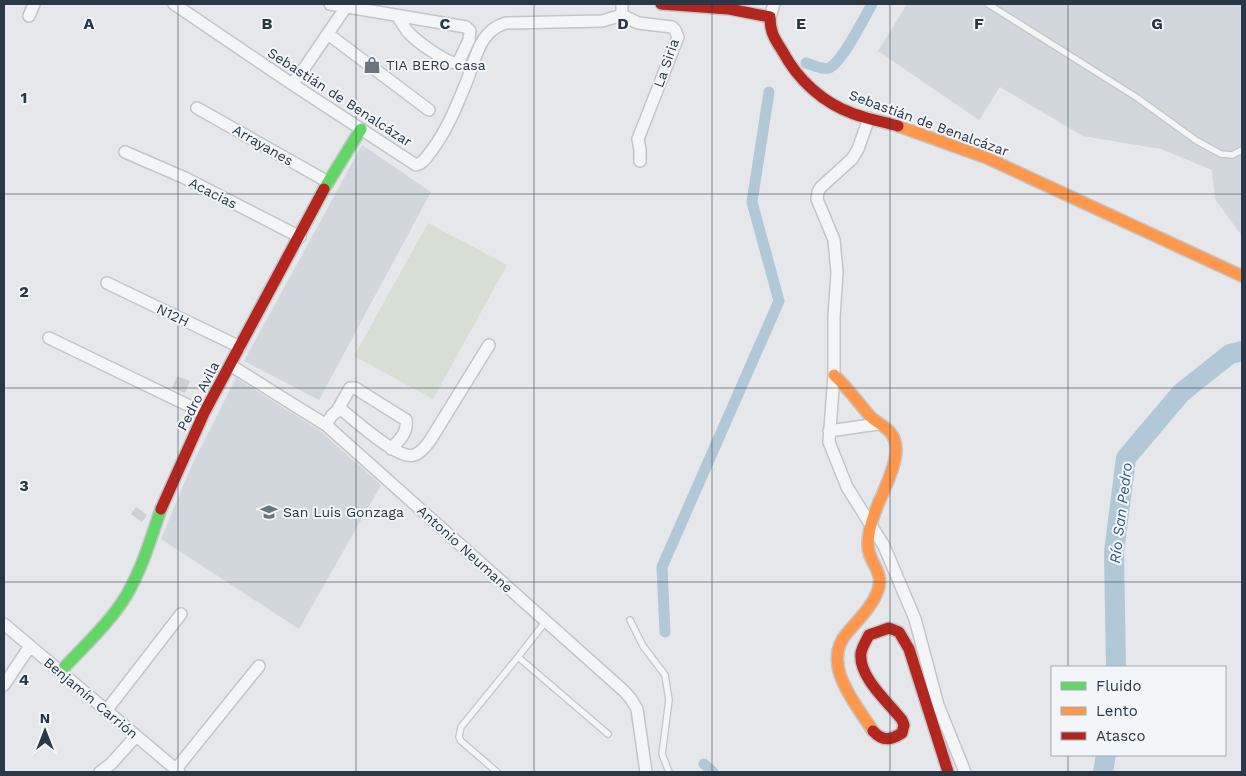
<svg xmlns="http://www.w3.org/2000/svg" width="1246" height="776" font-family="'Work Sans',sans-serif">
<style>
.built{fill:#d2d7dd}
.green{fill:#d6ded5}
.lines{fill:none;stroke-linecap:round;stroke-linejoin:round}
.canal{stroke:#b1c8d7;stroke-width:11}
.river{stroke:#b1c8d7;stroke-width:20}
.building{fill:#cdcfd2}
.lane-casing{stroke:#c3c5c8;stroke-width:8}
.street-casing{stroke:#c3c5c8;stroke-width:14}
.fast-casing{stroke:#c3c5c8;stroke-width:14}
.slow-casing{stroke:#c3c5c8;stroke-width:14}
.jam-casing{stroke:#c3c5c8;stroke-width:14}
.lane{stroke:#f4f5f7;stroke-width:5.5}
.street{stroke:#f4f5f7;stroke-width:11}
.fast{stroke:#63d668;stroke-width:11}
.slow{stroke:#ff974d;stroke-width:11}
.jam{stroke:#b3261e;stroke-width:11}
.grid{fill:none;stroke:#293746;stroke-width:1;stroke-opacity:0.55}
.labels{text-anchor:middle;stroke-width:4;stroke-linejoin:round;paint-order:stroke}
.street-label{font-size:14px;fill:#293746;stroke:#f3f6f9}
.poi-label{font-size:14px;fill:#293746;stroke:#f3f6f9;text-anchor:start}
.water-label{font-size:15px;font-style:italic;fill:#2e5b7e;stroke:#f3f6f9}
.grid-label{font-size:16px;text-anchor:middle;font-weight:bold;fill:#293746;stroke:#f3f6f9;stroke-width:4;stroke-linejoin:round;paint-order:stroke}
</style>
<rect width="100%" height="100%" fill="#e5e7ea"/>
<path class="built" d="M 907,4 L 1242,4 L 1242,236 L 1215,199 L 1212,170 L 1161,149 L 1083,136 L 1000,87 L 979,120 L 878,51 Z
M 362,145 L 431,192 L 319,400 L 244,361 Z
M 236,378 L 319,430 L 381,485 L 299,629 L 161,539 L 191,467 Z"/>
<path class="green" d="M 428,223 L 507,265 L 433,399 L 354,356 Z"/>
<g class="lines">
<path class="canal" d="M 806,63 C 813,65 822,70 829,68 C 842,63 864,18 872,4
M 665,632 L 662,567 L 779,301 L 752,202 L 769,92
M 704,764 L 713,772"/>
<path class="river" d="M 1116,667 L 1114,552 L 1126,458 L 1181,393 L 1230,354 L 1242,351
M 1103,772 L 1106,755"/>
</g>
<path class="building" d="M 177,376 L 190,381 L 185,393 L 172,388 Z
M 136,507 L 147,515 L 142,522 L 131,514 Z"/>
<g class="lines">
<g class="lane-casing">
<path id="lane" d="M 988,4 L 1136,97 L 1197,141 L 1221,154 L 1232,155 L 1242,150
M 630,620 L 643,646 L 665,675 L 669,700 L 662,754 L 669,772
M 518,657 L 608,734
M 497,772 L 461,741 L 459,737 L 461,727 L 518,657 L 546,621"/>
</g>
<g class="street-casing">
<path id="street" d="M 174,4 L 292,84 L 416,165 C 424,163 427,156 432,150 C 446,131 455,110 464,88 C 475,64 477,31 506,23 L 602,21 L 622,15
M 330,4 L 466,27 L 470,31 L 469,40 L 458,63 C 447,64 416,41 408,32 C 404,27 401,21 397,16
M 622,4 L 622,15 L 638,23 L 672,27 L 675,30 L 678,37 L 638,139 L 640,150 L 640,161
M 29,16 L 34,4
M 770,17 L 774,4
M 328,34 L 429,110
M 292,84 L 301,73 L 346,7
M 197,108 L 328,182
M 869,118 L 858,149 L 852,159 L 821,187 L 818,192 L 817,199 L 834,240 L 837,272 L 834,317 L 834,375 L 829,442 L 847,487 L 884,546 L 915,619 L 938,705 L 965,772
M 125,152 L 185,178 L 300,237
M 107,283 L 240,347
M 49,338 L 204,413
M 230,365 L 326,425 L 624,691 L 631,699 L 637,709 L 646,772
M 337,411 L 350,388 L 355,388 L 406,420 C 408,433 399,440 391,449
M 326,425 C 330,418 333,411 342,410 C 356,421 398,460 414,455 C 421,453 427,445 431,439 L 489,345
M 829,431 L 878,424
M 4,624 L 179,772
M 4,685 L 30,646
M 106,711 L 181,614
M 176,769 L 259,666
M 100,772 L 111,764 L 136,736"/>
</g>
<g class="fast-casing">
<path id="fast" d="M 324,189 L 361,129
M 60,672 C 82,648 109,624 126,596 C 142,569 151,538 161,509"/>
</g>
<g class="slow-casing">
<path id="slow" d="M 898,126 L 987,158 L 1242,276
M 834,375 C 847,387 857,401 869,415 C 875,422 884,425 890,432 C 904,448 890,476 883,493 C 876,508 868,527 868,544 C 867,561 885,572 878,590 C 872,607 858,620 847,633 C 820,664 856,704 873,731"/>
</g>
<g class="jam-casing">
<path id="jam" d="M 661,4 L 729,9 L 770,17 C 770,33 775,39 783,52 C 798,80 823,103 854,114 C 868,119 884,122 898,126
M 161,509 L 204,413 L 324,189
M 873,731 C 883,742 891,740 902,733 L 904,725 L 902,720 C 889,703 858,677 861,653 C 862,647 866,641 869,635 L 889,628 L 899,632 L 909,649 L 948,772"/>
</g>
<use href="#lane" class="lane"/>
<use href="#street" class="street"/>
<use href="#fast" class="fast"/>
<use href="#slow" class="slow"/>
<use href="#jam" class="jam"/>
</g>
<path class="grid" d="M 178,4 L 178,772M 356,4 L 356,772M 534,4 L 534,772M 712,4 L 712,772M 890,4 L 890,772M 1068,4 L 1068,667M 4,194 L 1242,194M 4,388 L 1242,388M 4,582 L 1242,582M 1068,755 L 1068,772"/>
<defs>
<g id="shop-bare" transform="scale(1.35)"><path d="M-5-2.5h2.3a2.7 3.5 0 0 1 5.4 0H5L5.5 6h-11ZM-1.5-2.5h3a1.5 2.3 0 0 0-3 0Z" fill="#6b757f" stroke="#f3f6f9" stroke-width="2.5" paint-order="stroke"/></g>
<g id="school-bare" transform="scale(1.35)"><path d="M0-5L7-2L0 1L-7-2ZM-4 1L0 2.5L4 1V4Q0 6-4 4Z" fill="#6b757f" stroke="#f3f6f9" stroke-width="2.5" paint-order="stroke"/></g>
</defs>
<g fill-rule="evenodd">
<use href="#shop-bare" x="372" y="65"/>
<use href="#school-bare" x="269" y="512"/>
</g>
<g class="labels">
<g class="street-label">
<text transform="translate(666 63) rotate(-71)" y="5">La Siria</text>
<text transform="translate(340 97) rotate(33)" y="5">Sebastián de Benalcázar</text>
<text transform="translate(929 123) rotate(20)" y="5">Sebastián de Benalcázar</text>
<text transform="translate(263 145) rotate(30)" y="5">Arrayanes</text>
<text transform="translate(213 193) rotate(27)" y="5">Acacias</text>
<text transform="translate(173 315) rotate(26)" y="5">N12H</text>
<text transform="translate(198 396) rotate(-63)" y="5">Pedro Avila</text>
<text transform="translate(465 549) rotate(42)" y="5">Antonio Neumane</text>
<text transform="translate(91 698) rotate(40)" y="5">Benjamín Carrión</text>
</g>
<g class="poi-label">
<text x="386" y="70">TIA BERO casa</text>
<text x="283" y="517">San Luis Gonzaga</text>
</g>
<g class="water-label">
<text transform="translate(1121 513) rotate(-83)" y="5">Río San Pedro</text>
</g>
</g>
<g class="grid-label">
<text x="89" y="29">A</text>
<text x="267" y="29">B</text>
<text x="445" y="29">C</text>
<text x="623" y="29">D</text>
<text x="801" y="29">E</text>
<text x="979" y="29">F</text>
<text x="1157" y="29">G</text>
<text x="24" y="103">1</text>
<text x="24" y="297">2</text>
<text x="24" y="491">3</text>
<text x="24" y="685">4</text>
</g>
<rect width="1246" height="776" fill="none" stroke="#293746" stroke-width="10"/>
<rect x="1051" y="666" width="175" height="90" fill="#f3f6f9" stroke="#a2aab1"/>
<rect x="1061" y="682" width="25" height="8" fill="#63d668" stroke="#a2aab1"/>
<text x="1096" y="691" font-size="15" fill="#293746">Fluido</text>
<rect x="1061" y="707" width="25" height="8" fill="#ff974d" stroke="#a2aab1"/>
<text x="1096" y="716" font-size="15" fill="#293746">Lento</text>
<rect x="1061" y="732" width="25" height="8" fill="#b3261e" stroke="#a2aab1"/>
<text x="1096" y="741" font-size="15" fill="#293746">Atasco</text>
<g transform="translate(45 731)" stroke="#f3f6f9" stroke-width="4" paint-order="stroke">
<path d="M0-4L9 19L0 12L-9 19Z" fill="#293746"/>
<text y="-8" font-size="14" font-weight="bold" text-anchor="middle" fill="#293746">N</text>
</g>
</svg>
